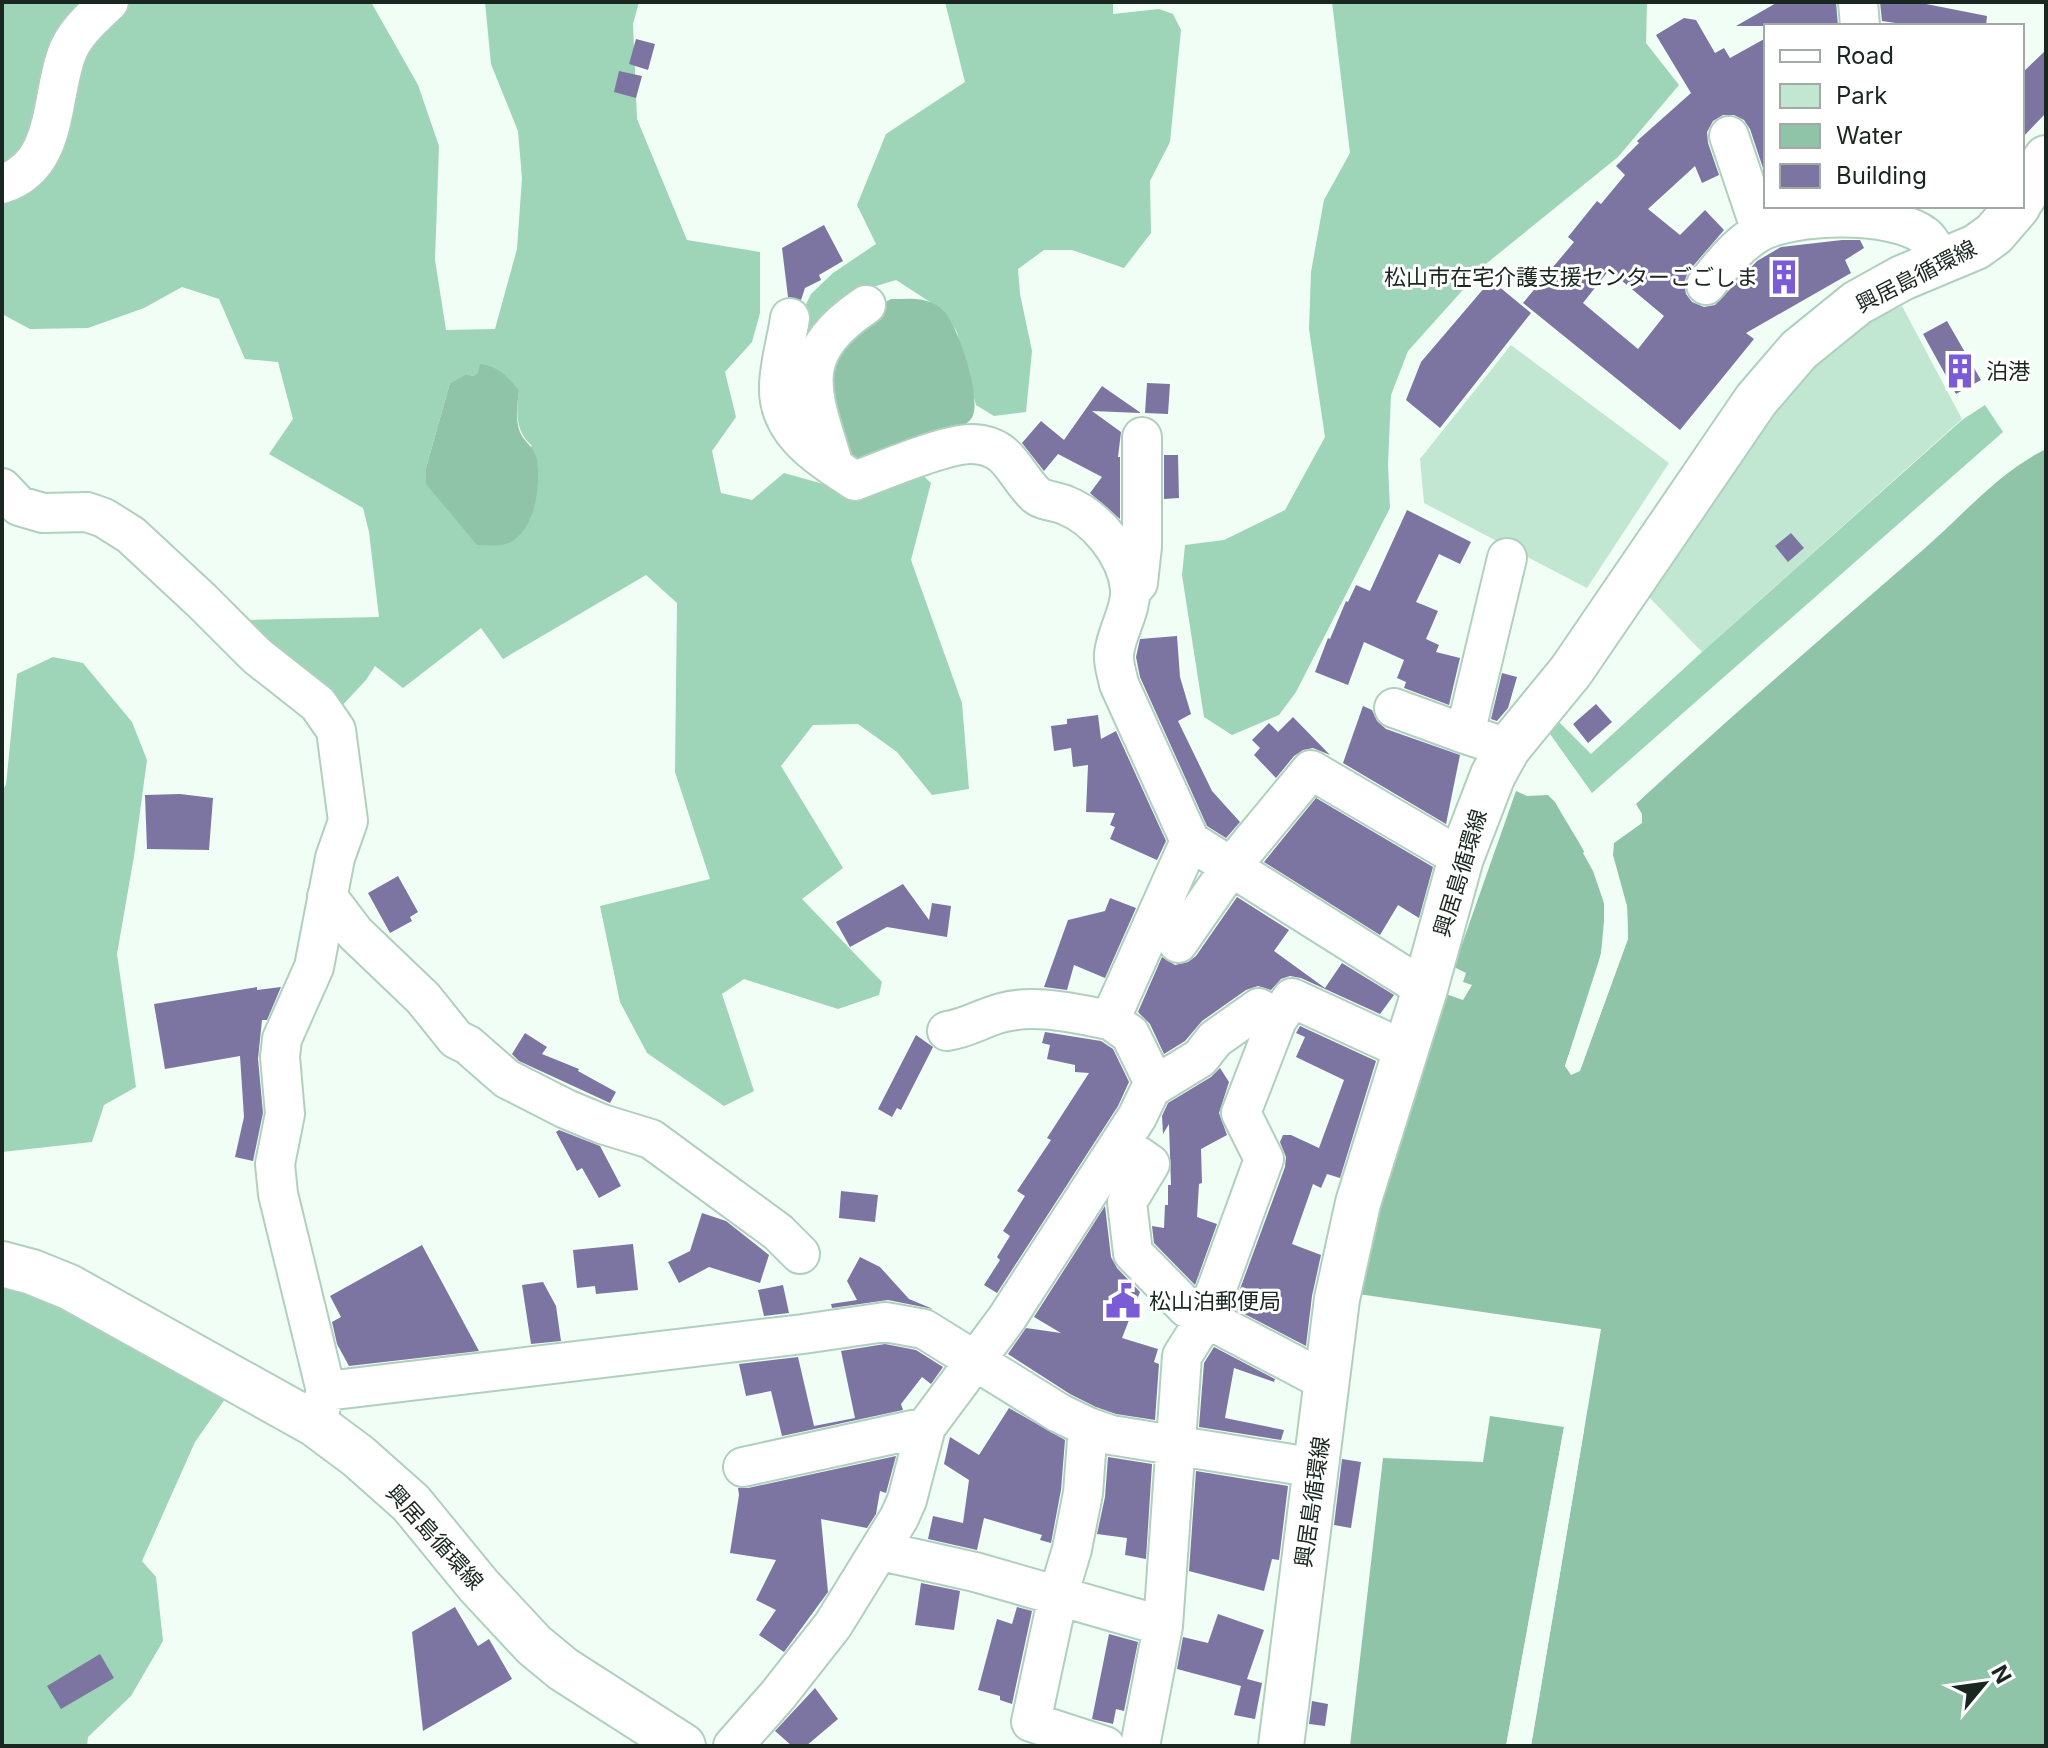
<svg xmlns="http://www.w3.org/2000/svg" width="2048" height="1748" font-family="Inter,'Noto Sans JP',sans-serif">
<style>
.green{fill:#c1e6d1}
.forest{fill:#9ed4b7;fill-rule:evenodd}
.water{fill:#8fc4a8}
.pier{fill:#f1fef6}
.building{fill:#7c75a2;fill-rule:evenodd}
.lines{fill:none;stroke-linecap:round;stroke-linejoin:round}
.minor-casing{stroke:#b0d0be;stroke-width:42}
.major-casing{stroke:#b0d0be;stroke-width:48}
.minor{stroke:#fff;stroke-width:38}
.major{stroke:#fff;stroke-width:44}
.labels{text-anchor:middle;stroke-width:6;stroke-linejoin:round;paint-order:stroke}
.street-label{font-size:22px;fill:#1a2720;stroke:#fff}
.poi-label{font-size:22px;fill:#1a2720;stroke:#fff;text-anchor:start}
</style>
<rect width="100%" height="100%" fill="#f1fef6"/>
<path class="green" d="M 1902,306 L 1962,419 L 1702,652 L 1649,597 C 1675,558 1701,519 1727,479 C 1775,406 1819,343 1902,306 Z
M 1511,345 L 1669,463 L 1587,588 L 1424,503 L 1420,459 Z"/>
<path class="forest" d="M 2,2 L 371,2 L 418,85 L 439,146 L 435,260 L 446,330 L 495,329 L 517,249 L 522,178 L 518,131 L 491,64 L 485,2 L 639,2 L 633,24 L 637,119 L 687,240 L 760,252 L 760,313 L 752,342 L 725,372 L 736,417 L 712,451 L 721,493 L 752,500 L 784,473 L 845,490 L 914,467 L 931,483 L 911,560 L 962,703 L 969,789 L 932,795 L 897,752 L 858,724 L 813,725 L 781,766 L 843,868 L 802,899 L 882,982 L 879,995 L 838,1009 L 744,979 L 722,994 L 754,1091 L 724,1106 L 647,1053 L 620,1002 L 600,906 L 710,879 L 675,772 L 677,603 L 646,575 L 503,659 L 481,628 L 403,688 L 375,666 L 366,680 L 339,709 L 239,620 L 379,617 L 369,532 L 363,508 L 269,454 L 293,419 L 278,362 L 245,359 L 219,299 L 182,287 L 144,308 L 88,328 L 30,329 L 2,314 ZM 478,373 L 519,391 C 516,412 515,431 532,446 L 426,483 L 426,468 L 450,383 L 466,374 L 473,376 Z
M 945,2 L 1113,2 L 1113,14 L 1159,9 L 1173,14 L 1181,30 L 1170,142 L 1150,181 L 1151,233 L 1124,268 L 1072,250 L 1044,250 L 1018,269 L 1020,294 L 1032,351 L 1026,412 L 994,416 L 976,405 L 957,332 L 944,311 L 896,280 L 863,290 L 819,334 L 804,331 L 800,317 L 811,294 L 833,273 L 876,244 L 857,205 L 886,134 L 965,82 Z
M 1332,2 L 1647,2 L 1646,43 L 1679,85 L 1618,157 L 1487,263 L 1408,351 L 1391,395 L 1388,465 L 1390,508 L 1296,692 L 1279,715 L 1232,735 L 1204,717 L 1182,575 L 1185,545 L 1224,540 L 1285,510 L 1325,437 L 1309,329 L 1311,272 L 1324,200 L 1350,153 Z
M 1985,405 L 2003,432 L 1592,793 L 1550,734 L 1559,722 L 1591,754 L 1702,652 L 1962,420 Z
M 53,657 L 83,663 L 132,722 L 147,760 L 134,856 L 117,954 L 136,1087 L 104,1105 L 92,1142 L 2,1152 L 2,791 L 6,785 L 17,674 Z
M 2,1248 L 244,1372 L 195,1442 L 142,1561 L 156,1577 L 163,1641 L 131,1696 L 88,1737 L 87,1746 L 2,1746 Z"/>
<path class="water" d="M 891,299 C 910,299 928,296 943,310 C 958,324 984,403 971,419 C 956,437 876,460 852,469 L 840,457 L 826,358 L 868,312 Z
M 480,364 C 499,366 508,377 519,391 C 517,407 514,426 524,439 C 530,446 535,451 537,460 C 541,487 535,538 502,545 C 494,546 485,545 477,545 L 426,484 L 426,468 L 450,383 L 466,374 L 473,376 L 478,373 Z
M 2046,449 L 2046,1746 L 1531,1746 L 1601,1329 L 1351,1293 L 1437,991 L 1463,1000 L 1472,985 L 1463,982 L 1466,973 L 1454,967 L 1516,791 L 1527,796 L 1548,795 L 1555,802 C 1572,833 1598,867 1604,903 C 1612,947 1579,1023 1565,1066 L 1572,1074 L 1580,1070 L 1628,939 L 1627,906 L 1613,855 L 1614,843 L 1642,823 L 1642,814 L 1636,804 C 1730,717 1827,633 1924,549 C 1963,515 1999,472 2046,449 Z
M 1490,1416 L 1564,1427 L 1506,1746 L 1350,1746 L 1383,1458 L 1483,1462 Z"/>
<path class="pier" d="M 1586,850 L 1596,869 L 1608,902 L 1608,921 L 1605,955 L 1570,1066 L 1573,1070 L 1577,1068 L 1624,938 L 1623,906 L 1616,880 L 1627,906 L 1628,938 L 1580,1071 L 1571,1075 L 1565,1066 L 1601,954 L 1604,921 L 1604,903 L 1593,871 L 1583,853 Z
M 1564,1427 L 1568,1428 L 1510,1746 L 1506,1746 Z
M 1580,1430 L 1584,1430 L 1531,1746 L 1527,1746 Z"/>
<path class="building" d="M 1778,2 L 1836,2 L 1838,26 L 1736,26 Z
M 1880,2 L 1916,2 L 1987,16 L 1986,26 L 1916,26 L 1882,21 Z
M 1684,18 L 1696,20 L 1715,53 L 1724,48 L 1730,58 L 1766,38 L 1766,177 L 1750,129 L 1744,120 L 1734,115 L 1723,115 L 1713,121 L 1707,132 L 1708,143 L 1719,175 L 1702,183 L 1695,166 L 1648,209 L 1680,235 L 1705,210 L 1724,230 L 1688,272 L 1684,283 L 1686,294 L 1692,302 L 1704,307 L 1715,305 L 1757,261 L 1781,247 L 1842,240 L 1860,240 L 1864,248 L 1845,260 L 1851,273 L 1746,333 L 1754,339 L 1680,430 L 1523,303 L 1574,242 L 1568,237 L 1597,201 L 1601,204 L 1625,175 L 1616,166 L 1639,143 L 1637,141 L 1691,93 L 1656,35 ZM 1609,270 L 1664,316 L 1638,349 L 1583,303 Z
M 636,39 L 655,44 L 648,70 L 629,64 Z
M 2046,50 L 2046,113 L 2022,138 L 2022,73 Z
M 619,71 L 642,76 L 636,98 L 614,92 Z
M 824,225 L 843,261 L 819,275 L 821,280 L 805,288 L 801,300 L 788,297 L 782,248 Z
M 1491,280 L 1531,313 L 1440,428 L 1406,400 L 1421,362 Z
M 1947,321 L 1981,380 L 1956,394 L 1923,334 Z
M 1147,383 L 1170,384 L 1168,414 L 1145,413 Z
M 1102,386 L 1141,413 L 1092,411 L 1121,432 L 1118,457 L 1120,457 L 1120,519 L 1090,493 L 1102,477 L 1058,454 L 1044,471 L 1022,443 L 1041,421 L 1064,440 Z
M 1164,455 L 1178,455 L 1179,498 L 1164,499 Z
M 1407,510 L 1471,542 L 1460,564 L 1439,554 L 1416,602 L 1438,611 L 1426,639 L 1439,645 L 1436,652 L 1460,658 L 1449,705 L 1404,688 L 1406,682 L 1397,678 L 1404,660 L 1364,642 L 1348,685 L 1315,672 L 1328,638 L 1330,639 L 1346,601 L 1348,602 L 1356,585 L 1370,591 Z
M 1791,533 L 1804,548 L 1788,562 L 1775,546 Z
M 1177,636 L 1180,677 L 1191,714 L 1178,721 L 1212,791 L 1240,822 L 1226,838 L 1207,826 L 1140,677 L 1136,657 L 1140,639 Z
M 1502,673 L 1517,677 L 1508,708 L 1497,721 L 1491,719 Z
M 1596,704 L 1612,722 L 1588,743 L 1573,724 Z
M 1363,706 L 1372,710 L 1377,721 L 1386,729 L 1460,755 L 1446,824 L 1343,763 Z
M 1098,715 L 1101,739 L 1116,731 L 1166,841 L 1157,860 L 1110,839 L 1115,827 L 1110,825 L 1115,813 L 1086,812 L 1088,765 L 1073,767 L 1071,748 L 1054,751 L 1051,726 L 1067,724 L 1067,719 Z
M 1293,717 L 1330,755 L 1313,748 L 1303,750 L 1294,756 L 1276,778 L 1254,755 L 1260,748 L 1252,740 L 1269,723 L 1278,732 Z
M 180,794 L 213,798 L 209,850 L 147,849 L 145,795 Z
M 1316,798 L 1433,867 L 1419,918 L 1398,905 L 1380,935 L 1264,862 Z
M 398,876 L 418,912 L 410,917 L 412,921 L 390,933 L 368,893 Z
M 903,884 L 929,920 L 932,903 L 951,906 L 947,937 L 887,927 L 850,947 L 836,922 Z
M 1237,897 L 1289,930 L 1274,951 L 1325,988 L 1342,963 L 1394,995 L 1380,1014 L 1301,978 L 1290,976 L 1281,979 L 1271,990 L 1258,986 L 1246,990 L 1202,1021 L 1185,1041 L 1164,1054 L 1150,1024 L 1138,1012 L 1162,957 L 1175,965 L 1188,962 L 1196,956 Z
M 1110,898 L 1136,908 L 1105,978 L 1074,965 L 1067,990 L 1044,987 L 1068,920 L 1105,911 Z
M 257,987 L 257,990 L 281,987 L 267,1020 L 262,1020 L 258,1059 L 263,1113 L 253,1161 L 235,1157 L 244,1117 L 240,1056 L 165,1069 L 154,1004 Z
M 1300,1026 L 1376,1061 L 1340,1178 L 1327,1174 L 1321,1188 L 1313,1184 L 1292,1244 L 1321,1255 L 1312,1296 L 1306,1346 L 1233,1308 L 1285,1167 L 1286,1157 L 1280,1142 L 1283,1135 L 1291,1135 L 1319,1148 L 1344,1080 L 1296,1057 L 1305,1037 L 1296,1033 Z
M 1045,1032 L 1101,1041 L 1113,1049 L 1129,1082 L 1118,1106 L 997,1293 L 984,1285 L 1000,1260 L 997,1257 L 1010,1236 L 1003,1231 L 1025,1196 L 1017,1191 L 1051,1140 L 1047,1138 L 1089,1073 L 1075,1072 L 1075,1065 L 1047,1059 L 1050,1045 L 1042,1043 Z
M 525,1033 L 547,1047 L 542,1054 L 579,1069 L 578,1071 L 616,1092 L 610,1103 L 519,1061 L 512,1054 Z
M 916,1035 L 933,1047 L 901,1110 L 897,1108 L 892,1117 L 878,1109 Z
M 1220,1068 L 1229,1082 L 1219,1113 L 1227,1135 L 1201,1149 L 1202,1183 L 1199,1184 L 1197,1217 L 1217,1224 L 1195,1285 L 1154,1243 L 1152,1226 L 1164,1228 L 1165,1205 L 1168,1205 L 1168,1185 L 1171,1185 L 1169,1124 L 1163,1134 L 1162,1116 L 1168,1103 L 1211,1077 Z
M 559,1130 L 600,1146 L 621,1186 L 599,1198 L 582,1168 L 577,1171 L 556,1132 Z
M 841,1191 L 878,1195 L 875,1222 L 839,1218 Z
M 1105,1206 L 1111,1257 L 1117,1268 L 1140,1292 L 1122,1338 L 1158,1349 L 1154,1362 L 1159,1364 L 1155,1420 L 1116,1414 L 1096,1407 L 1070,1394 L 1008,1354 L 1026,1328 L 1061,1333 L 1034,1317 Z
M 702,1213 L 726,1221 L 769,1255 L 760,1283 L 709,1267 L 679,1283 L 668,1262 L 690,1251 Z
M 633,1244 L 638,1290 L 596,1294 L 595,1286 L 577,1288 L 573,1250 Z
M 422,1245 L 479,1351 L 349,1366 L 337,1344 L 332,1322 L 341,1317 L 330,1296 Z
M 860,1257 L 880,1267 L 909,1299 L 933,1309 L 888,1300 L 832,1308 L 831,1304 L 857,1300 L 847,1281 Z
M 543,1282 L 556,1306 L 561,1341 L 531,1344 L 522,1285 Z
M 783,1285 L 789,1313 L 764,1316 L 758,1290 Z
M 885,1344 L 916,1350 L 943,1367 L 931,1384 L 922,1377 L 901,1404 L 903,1410 L 782,1436 L 771,1391 L 746,1396 L 739,1364 L 798,1357 L 814,1426 L 855,1418 L 841,1351 Z
M 1214,1347 L 1275,1379 L 1274,1382 L 1234,1368 L 1225,1418 L 1284,1430 L 1281,1440 L 1199,1427 L 1204,1363 Z
M 1009,1408 L 1065,1440 L 1061,1490 L 1051,1543 L 1040,1540 L 1042,1535 L 984,1518 L 977,1550 L 928,1539 L 933,1516 L 963,1523 L 969,1480 L 944,1464 L 950,1437 L 979,1455 Z
M 896,1456 L 886,1493 L 880,1491 L 876,1514 L 867,1528 L 821,1519 L 828,1592 L 784,1652 L 759,1635 L 776,1610 L 756,1600 L 776,1560 L 730,1553 L 739,1495 L 738,1488 L 748,1488 Z
M 1108,1457 L 1152,1464 L 1146,1559 L 1125,1555 L 1127,1538 L 1097,1534 L 1105,1497 Z
M 1342,1459 L 1361,1462 L 1351,1528 L 1334,1525 Z
M 1196,1471 L 1288,1486 L 1279,1560 L 1272,1559 L 1264,1591 L 1189,1571 Z
M 921,1583 L 960,1591 L 954,1630 L 915,1625 Z
M 455,1607 L 478,1646 L 489,1639 L 512,1679 L 423,1731 L 412,1632 Z
M 1017,1607 L 1032,1611 L 1012,1704 L 1000,1700 L 1000,1696 L 978,1690 L 997,1619 L 1012,1624 Z
M 1218,1614 L 1264,1630 L 1247,1679 L 1262,1683 L 1255,1719 L 1234,1715 L 1241,1686 L 1177,1669 L 1183,1637 L 1208,1643 Z
M 1109,1634 L 1138,1642 L 1124,1711 L 1116,1709 L 1113,1724 L 1092,1719 Z
M 100,1654 L 114,1678 L 61,1709 L 47,1686 Z
M 815,1688 L 838,1719 L 806,1746 L 792,1746 L 775,1731 Z
M 1312,1701 L 1328,1704 L 1325,1726 L 1309,1724 Z"/>
<g class="lines">
<g class="minor-casing">
<path id="minor" d="M 1858,2 L 1860,26
M 1729,136 L 1761,231
M 2,184 C 58,166 50,102 66,56 C 73,34 93,17 109,2
M 1706,285 C 1722,265 1736,246 1758,233 C 1792,213 1893,211 1925,236 C 1932,242 1937,254 1942,262
M 790,318 C 787,340 779,365 779,387 C 778,434 821,458 855,481 C 882,471 946,443 972,444 C 1010,445 1013,473 1036,495 C 1043,501 1056,501 1065,505 C 1096,517 1127,554 1130,589 C 1132,610 1116,632 1114,654 C 1113,663 1117,674 1119,684 L 1190,841
M 834,466 C 812,393 791,355 866,305
M 2,488 L 19,506 L 43,513 L 87,512 L 104,518 L 131,535 L 202,601 L 257,656 L 318,704 L 336,730 L 348,821 L 335,858 L 314,967 L 282,1039 L 280,1057 L 285,1114 L 275,1164 L 278,1194 L 326,1391 L 315,1424
M 1507,558 L 1465,734 L 1508,748
M 1131,591 L 1138,583 L 1142,546 L 1142,437
M 1394,708 L 1465,734
M 327,896 L 355,933 L 423,998 L 456,1039 L 468,1045 L 507,1079 L 566,1109 L 602,1124 L 651,1139 L 778,1232 L 800,1254
M 1178,943 L 1230,868 L 1311,770 L 1461,858
M 947,1031 C 968,1028 982,1018 1001,1013 C 1036,1003 1076,1014 1110,1020
M 1155,1085 L 1130,1034 L 1110,1020 L 1190,841 L 1425,989
M 1120,1143 L 1150,1164 L 1127,1202 L 1133,1253 L 1187,1308 L 1329,1383
M 326,1391 L 803,1334 L 885,1322 L 924,1329 L 1059,1413 L 1088,1427 L 1111,1435 L 1316,1468
M 1088,1427 L 1083,1493 L 1072,1549 L 1058,1596 L 1031,1722 L 1105,1746
M 743,1467 L 926,1427
M 881,1551 L 975,1572 L 1163,1626
M 733,1746 L 778,1695 L 833,1625 L 899,1518 L 907,1500 L 926,1427 L 1007,1318 L 1137,1117 L 1151,1088 L 1200,1058 L 1215,1039 L 1259,1008 L 1277,1020 L 1292,998 L 1405,1050
M 1140,1746 L 1163,1626 L 1182,1356 L 1206,1318 L 1264,1159 L 1241,1113 L 1277,1020"/>
</g>
<g class="major-casing">
<path id="major" d="M 2022,199 L 2046,158
M 2,1264 L 32,1272 L 69,1287 L 315,1424 L 358,1456 L 411,1503 L 479,1586 L 534,1645 L 563,1669 L 683,1746
M 1281,1746 L 1337,1299 L 1358,1203 L 1425,989 L 1461,858 L 1493,775 L 1508,748 L 1571,671 L 1756,400 L 1799,350 L 1857,303 L 1902,278 L 1976,247 L 1994,234 L 2018,206"/>
</g>
<use href="#minor" class="minor"/>
<use href="#major" class="major"/>
</g>
<defs>
<g id="building-bare" transform="scale(2.76)"><path d="M-4-6H4V6H1V3H-1V6H-4ZM-2.5-4.3h1.7v1.8h-1.7ZM.8-4.3h1.7v1.8H.8ZM-2.5-1h1.7V.8h-1.7ZM.8-1h1.7V.8H.8Z" fill="#7a5cd6" stroke="#fff" stroke-width="2.5" paint-order="stroke"/></g>
<g id="civic-bare" transform="scale(2.76)"><path d="M-.6-6.5H3V-4.5H.6V-3L4-1V1h2V6H-6V1h2V-1L-.6-3ZM-1.2 2.5V6h2.4V2.5Z" fill="#7a5cd6" stroke="#fff" stroke-width="2.5" paint-order="stroke"/></g>
</defs>
<g fill-rule="evenodd">
<use href="#building-bare" x="1784" y="277"/>
<use href="#building-bare" x="1960" y="371"/>
<use href="#civic-bare" x="1123" y="1301"/>
</g>
<g class="labels">
<g class="street-label">
<text transform="translate(1916 276) rotate(-27)" y="8">興居島循環線</text>
<text transform="translate(1460 873) rotate(-73)" y="8">興居島循環線</text>
<text transform="translate(1312 1502) rotate(-82)" y="8">興居島循環線</text>
<text transform="translate(435 1537) rotate(48)" y="8">興居島循環線</text>
</g>
<g class="poi-label">
<text x="1758" y="285" text-anchor="end">松山市在宅介護支援センターごごしま</text>
<text x="1986" y="379">泊港</text>
<text x="1149" y="1309">松山泊郵便局</text>
</g>
</g>
<rect width="2048" height="1748" fill="none" stroke="#1a2720" stroke-width="8"/>
<rect x="1764" y="24" width="260" height="184" fill="#ffffff" stroke="#a3a9a6" stroke-width="2"/>
<rect x="1780" y="50" width="40" height="12" fill="#ffffff" stroke="#a3a9a6" stroke-width="2"/>
<text x="1836" y="64" font-size="24" fill="#1a2720">Road</text>
<rect x="1780" y="84" width="40" height="24" fill="#c1e6d1" stroke="#a3a9a6" stroke-width="2"/>
<text x="1836" y="104" font-size="24" fill="#1a2720">Park</text>
<rect x="1780" y="124" width="40" height="24" fill="#8fc4a8" stroke="#a3a9a6" stroke-width="2"/>
<text x="1836" y="144" font-size="24" fill="#1a2720">Water</text>
<rect x="1780" y="164" width="40" height="24" fill="#7c75a2" stroke="#a3a9a6" stroke-width="2"/>
<text x="1836" y="184" font-size="24" fill="#1a2720">Building</text>
<g transform="translate(1984 1684) rotate(61)" stroke="#ffffff" stroke-width="6" paint-order="stroke">
<path d="M0-6L14 30L0 20L-14 30Z" fill="#1a2720"/>
<text y="-12" font-size="22" font-weight="bold" text-anchor="middle" fill="#1a2720">N</text>
</g>
</svg>
